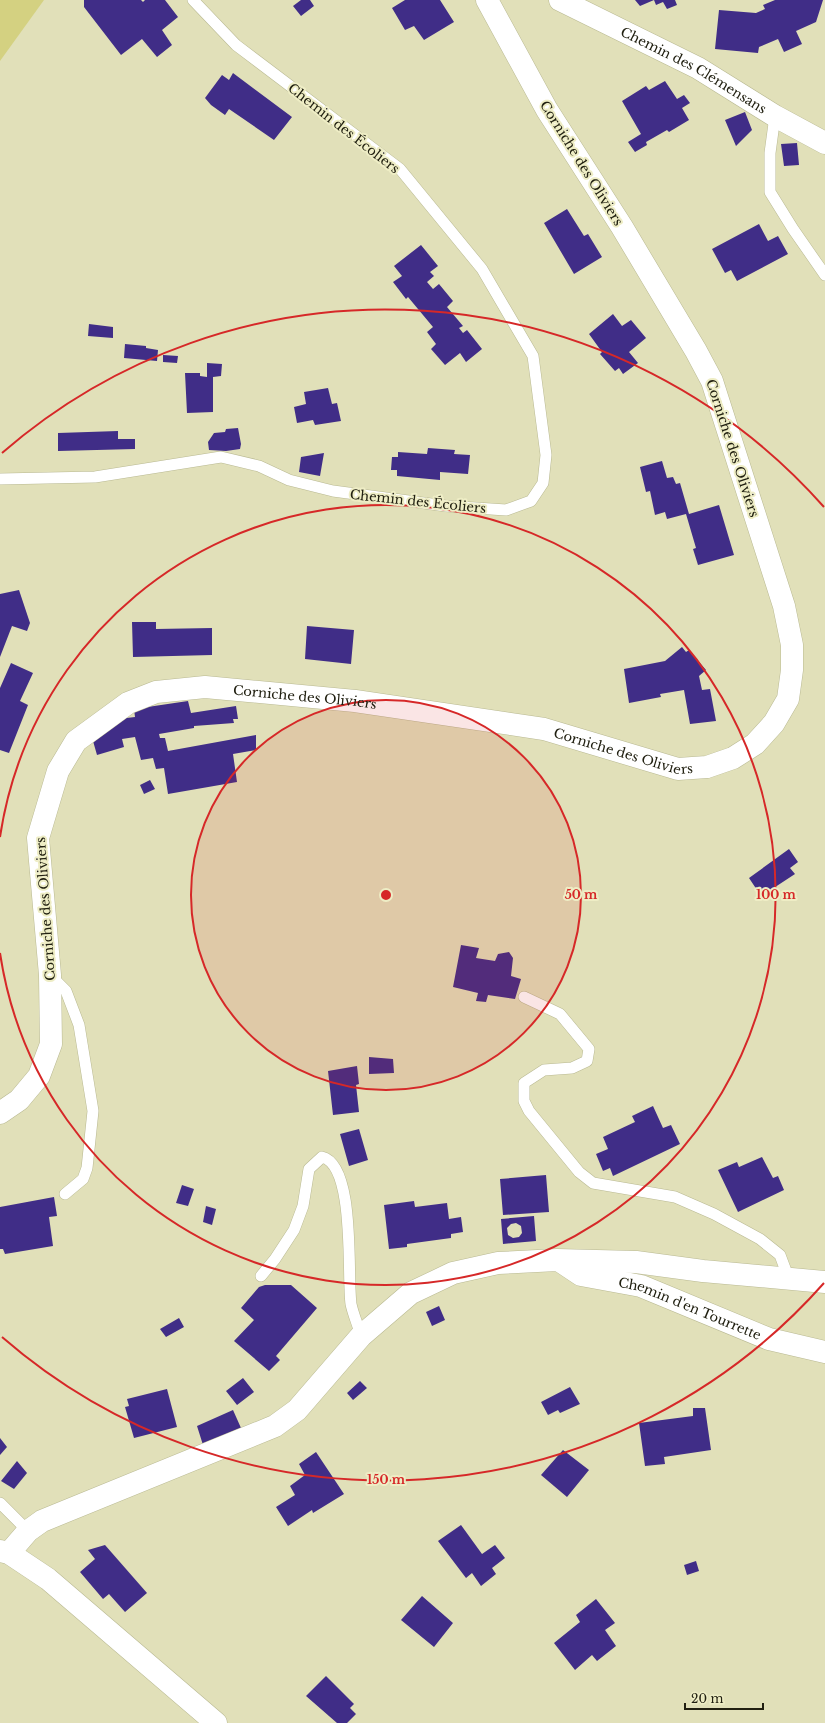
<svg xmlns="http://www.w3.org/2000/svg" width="825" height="1723" font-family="'Libre Baskerville',serif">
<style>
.green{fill:#d4d181}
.building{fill:#402d87;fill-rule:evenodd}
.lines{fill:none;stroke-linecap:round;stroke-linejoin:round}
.service-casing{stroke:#b9b992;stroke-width:12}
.minor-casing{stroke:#b9b992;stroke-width:23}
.tertiary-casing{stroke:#b9b992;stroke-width:23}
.service{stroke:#fff;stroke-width:11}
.minor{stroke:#fff;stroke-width:22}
.tertiary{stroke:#fff;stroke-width:22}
.ring{fill:none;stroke:#d62828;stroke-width:2}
.labels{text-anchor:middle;stroke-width:4;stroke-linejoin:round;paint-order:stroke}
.street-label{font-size:13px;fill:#212011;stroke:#eeedc5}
.centre{fill:#d62828;stroke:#eeedc5;stroke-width:2}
.ring-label{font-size:12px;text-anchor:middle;font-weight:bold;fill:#d62828;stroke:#eeedc5;stroke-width:4;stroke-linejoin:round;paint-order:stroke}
</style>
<rect width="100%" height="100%" fill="#e1e0b9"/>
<path class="green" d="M 0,0 L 44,0 L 0,61 Z"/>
<path class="building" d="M 84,0 L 141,0 L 143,2 L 145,0 L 165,0 L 178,17 L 162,30 L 172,45 L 157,57 L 142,39 L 121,55 L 84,7 Z
M 301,0 L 310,0 L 314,6 L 301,16 L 293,6 Z
M 405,0 L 440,0 L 454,22 L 424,40 L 414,26 L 405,30 L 392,8 Z
M 635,0 L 675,0 L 677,5 L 667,9 L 663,2 L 656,5 L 654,0 L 640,6 Z
M 775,0 L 823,0 L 816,22 L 796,31 L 802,44 L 784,52 L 778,39 L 759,47 L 758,53 L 715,49 L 719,10 L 756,13 L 765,9 L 763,5 Z
M 233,73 L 292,117 L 274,140 L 229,109 L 225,115 L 211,105 L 205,98 L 222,75 L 229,80 Z
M 665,81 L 677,99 L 684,95 L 690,103 L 682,108 L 689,120 L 669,132 L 667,130 L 646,142 L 647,145 L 635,152 L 628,142 L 641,134 L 622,101 L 646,86 L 649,90 Z
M 745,112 L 752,130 L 736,146 L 725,120 Z
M 797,143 L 799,165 L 784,166 L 781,144 Z
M 567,209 L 584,236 L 588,234 L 602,257 L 574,274 L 544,223 Z
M 759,224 L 768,241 L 778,236 L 788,254 L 737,281 L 731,270 L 725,273 L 712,249 Z
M 421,245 L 438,266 L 430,272 L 434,276 L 427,282 L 433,289 L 439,284 L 453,301 L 447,307 L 463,326 L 459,328 L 463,333 L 467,330 L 482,349 L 466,362 L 460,353 L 445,365 L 431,349 L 436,344 L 427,332 L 433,327 L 408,297 L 406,299 L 393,282 L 402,276 L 394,266 Z
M 613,314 L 622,326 L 631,320 L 646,338 L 629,352 L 638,363 L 623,374 L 619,368 L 615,371 L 600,354 L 602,352 L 589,334 Z
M 89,324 L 113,327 L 113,338 L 88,336 Z
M 125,344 L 146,346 L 146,348 L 158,350 L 157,361 L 124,358 Z
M 163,355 L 178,356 L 177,363 L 163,362 Z
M 207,363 L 222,364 L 221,376 L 213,377 L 213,412 L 187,413 L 185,373 L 200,373 L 200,376 L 207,377 Z
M 328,388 L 332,404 L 337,403 L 341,421 L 315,425 L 313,420 L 297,423 L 294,407 L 306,404 L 304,392 Z
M 238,428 L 241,444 L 240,449 L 226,451 L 209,450 L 208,442 L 214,433 L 225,432 L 226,429 Z
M 118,431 L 118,439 L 135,439 L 135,449 L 58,451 L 58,433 Z
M 428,448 L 455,450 L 454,454 L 470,455 L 468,474 L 440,472 L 440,480 L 397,476 L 397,470 L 391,470 L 392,457 L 398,457 L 398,452 L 427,454 Z
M 324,453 L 320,476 L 299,472 L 301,457 Z
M 662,461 L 667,478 L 673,477 L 676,484 L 680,483 L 689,514 L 719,505 L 734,555 L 698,565 L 693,549 L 696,548 L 686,514 L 667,519 L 665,512 L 655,515 L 650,491 L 646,492 L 640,467 Z
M 19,590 L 30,623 L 27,631 L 12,626 L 0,657 L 0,594 Z
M 132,622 L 156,622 L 156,629 L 212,628 L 212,655 L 133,657 Z
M 307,626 L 354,630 L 351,664 L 305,659 Z
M 682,647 L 686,652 L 689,650 L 706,670 L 699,676 L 702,690 L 710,689 L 716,721 L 690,724 L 684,690 L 660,694 L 661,697 L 629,703 L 624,669 L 665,661 Z
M 11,663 L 33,673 L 20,701 L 28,705 L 9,753 L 0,750 L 0,688 Z
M 188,701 L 191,713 L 236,706 L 238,719 L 233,719 L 234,723 L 194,726 L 194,728 L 159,734 L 160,738 L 165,738 L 168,751 L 256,735 L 256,750 L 233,754 L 237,782 L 168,794 L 164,768 L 156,769 L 153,758 L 141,760 L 135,737 L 122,739 L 124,747 L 97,755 L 93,741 L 118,719 L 135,717 L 134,709 Z
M 150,780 L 155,789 L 144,794 L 140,785 Z
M 789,849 L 798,862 L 790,868 L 795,874 L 763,895 L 759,889 L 757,890 L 749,878 Z
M 461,945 L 479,948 L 476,958 L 495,961 L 498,954 L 509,952 L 513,958 L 511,976 L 521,979 L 515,999 L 488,995 L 486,1002 L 476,1001 L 478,993 L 453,987 Z
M 369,1057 L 393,1059 L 394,1073 L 369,1074 Z
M 357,1066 L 359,1084 L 356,1085 L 359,1112 L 333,1115 L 328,1071 Z
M 653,1106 L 663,1128 L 671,1125 L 680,1144 L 613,1176 L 610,1168 L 603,1171 L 596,1154 L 608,1149 L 603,1137 L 635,1122 L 632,1116 Z
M 359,1129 L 368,1160 L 349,1166 L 340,1134 Z
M 762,1157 L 773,1178 L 778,1176 L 784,1190 L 738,1212 L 718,1170 L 737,1162 L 739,1167 Z
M 546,1175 L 549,1212 L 503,1215 L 500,1179 Z
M 182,1185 L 194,1189 L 188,1206 L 176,1203 Z
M 54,1197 L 57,1216 L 49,1217 L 53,1246 L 5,1254 L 3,1249 L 0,1249 L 0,1207 Z
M 414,1201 L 415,1207 L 447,1203 L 449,1219 L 461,1217 L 463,1232 L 451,1234 L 451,1238 L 407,1244 L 407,1247 L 389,1249 L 384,1205 Z
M 206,1206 L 216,1209 L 212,1225 L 203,1222 Z
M 534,1216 L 536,1241 L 503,1244 L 501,1219 ZM 516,1223 L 521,1226 L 522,1233 L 519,1237 L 513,1238 L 508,1235 L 507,1228 L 511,1224 Z
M 265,1285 L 291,1285 L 317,1308 L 276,1356 L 280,1360 L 269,1371 L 234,1341 L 254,1320 L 241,1308 L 259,1287 Z
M 439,1306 L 445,1320 L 432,1326 L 426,1312 Z
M 179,1318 L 184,1327 L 166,1337 L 160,1329 Z
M 243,1378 L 254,1392 L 237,1405 L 226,1391 Z
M 360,1381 L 367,1388 L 353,1400 L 347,1393 Z
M 570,1387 L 580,1404 L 560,1413 L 558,1410 L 548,1415 L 541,1402 Z
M 167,1389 L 177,1427 L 134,1438 L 125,1407 L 129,1406 L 127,1399 Z
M 693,1408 L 705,1408 L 711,1450 L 664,1457 L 665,1464 L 645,1466 L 639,1423 L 693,1416 Z
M 233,1410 L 241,1428 L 203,1445 L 197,1426 Z
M 0,1438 L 7,1447 L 0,1455 Z
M 563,1450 L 589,1470 L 567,1497 L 541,1475 Z
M 316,1452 L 344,1494 L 313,1513 L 312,1510 L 288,1526 L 276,1507 L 295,1495 L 290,1486 L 305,1475 L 299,1464 Z
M 17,1461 L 27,1473 L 14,1489 L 1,1481 Z
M 461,1525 L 482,1554 L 495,1545 L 505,1558 L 492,1568 L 496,1574 L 481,1586 L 472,1573 L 466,1578 L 438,1541 Z
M 105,1545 L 147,1593 L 125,1612 L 109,1594 L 103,1599 L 80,1572 L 95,1559 L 88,1550 Z
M 696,1561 L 699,1571 L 687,1575 L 684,1565 Z
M 422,1596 L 453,1623 L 434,1647 L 401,1620 Z
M 596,1599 L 615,1623 L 605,1630 L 616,1646 L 597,1661 L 592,1655 L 575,1670 L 554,1643 L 580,1622 L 576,1615 Z
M 326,1676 L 354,1704 L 350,1708 L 356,1714 L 347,1723 L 337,1723 L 306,1696 Z"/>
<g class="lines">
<g class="service-casing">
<path id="service" d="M 775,116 L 770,153 L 770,192 L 793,229 L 825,275
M 0,479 L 95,477 L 221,457 L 259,466 L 289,480 L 333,491 L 446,506 L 506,510 L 531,501 L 543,483 L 546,455 L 533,356 L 482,269 L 400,169 L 236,45 L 193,0
M 52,977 L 66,991 L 79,1025 L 93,1111 L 87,1168 L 83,1179 L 65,1194
M 524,997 L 560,1014 L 589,1049 L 587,1061 L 572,1068 L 544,1070 L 524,1083 L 524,1101 L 529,1111 L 579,1172 L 593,1183 L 675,1197 L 714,1214 L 760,1239 L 780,1255 L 789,1279
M 261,1276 L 275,1259 L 294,1230 L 303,1206 L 309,1169 L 322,1157 C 356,1165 347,1276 351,1304 C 353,1314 358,1325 361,1336
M 0,1503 L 28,1531"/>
</g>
<g class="minor-casing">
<g id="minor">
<path id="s1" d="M 560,0 L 698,68 L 775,116 L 825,143"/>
<path id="s2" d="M 563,1263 L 581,1275 L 641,1286 L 769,1339 L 825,1352"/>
<path d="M 9,1553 L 28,1531 L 42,1521 L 275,1426 L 297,1410 L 361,1336 L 411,1293 L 453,1273 L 498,1263 L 557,1260 L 636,1262 L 703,1271 L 825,1282"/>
</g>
</g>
<g class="tertiary-casing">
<g id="tertiary">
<path id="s3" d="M 0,1113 L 19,1100 L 39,1076 L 51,1044 L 50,975 L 38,838 L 58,771 L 76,741 L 128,703 L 156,692 L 205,687 L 355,701 L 544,729 L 678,769 L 707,767 L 733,758 L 755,744 L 774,723 L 788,699 L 792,670 L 792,645 L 784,606 L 712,381 L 696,351 L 622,227 L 547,110 L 487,0"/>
<path d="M 0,1551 L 9,1553 L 48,1579 L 216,1723"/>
</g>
</g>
<use href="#service" class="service"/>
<use href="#minor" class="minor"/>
<use href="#tertiary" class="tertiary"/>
</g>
<circle cx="386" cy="895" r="195" fill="#d62828" fill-opacity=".12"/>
<g class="ring">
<circle cx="386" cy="895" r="195"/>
<path d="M0 837A390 390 0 1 1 0 953"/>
<path d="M824 1283A585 585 0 0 1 2 1337M2 453A585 585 0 0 1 824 507"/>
</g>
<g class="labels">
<g class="street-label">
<text dy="5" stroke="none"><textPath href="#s1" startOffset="151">Chemin des Clémensans</textPath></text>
<text transform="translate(344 128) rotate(38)" y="5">Chemin des Écoliers</text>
<text transform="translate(582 163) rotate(58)" y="5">Corniche des Oliviers</text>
<text transform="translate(733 448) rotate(72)" y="5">Corniche des Oliviers</text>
<text transform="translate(418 501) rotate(6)" y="5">Chemin des Écoliers</text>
<text dy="5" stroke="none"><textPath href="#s3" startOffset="644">Corniche des Oliviers</textPath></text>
<text dy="5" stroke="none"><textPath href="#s3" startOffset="968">Corniche des Oliviers</textPath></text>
<text transform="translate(45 909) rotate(-94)" y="5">Corniche des Oliviers</text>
<text dy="5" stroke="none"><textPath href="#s2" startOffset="136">Chemin d'en Tourrette</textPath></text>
</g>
</g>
<circle cx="386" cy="895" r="6" class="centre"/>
<g class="ring-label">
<text x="581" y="899">50 m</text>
<text x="776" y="899">100 m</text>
<text x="386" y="1484">150 m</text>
</g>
<path d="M685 1703v6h78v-6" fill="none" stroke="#212011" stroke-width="2"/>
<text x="691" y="1703" font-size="12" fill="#212011" stroke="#eeedc5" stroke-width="3" paint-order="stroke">20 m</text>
</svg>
